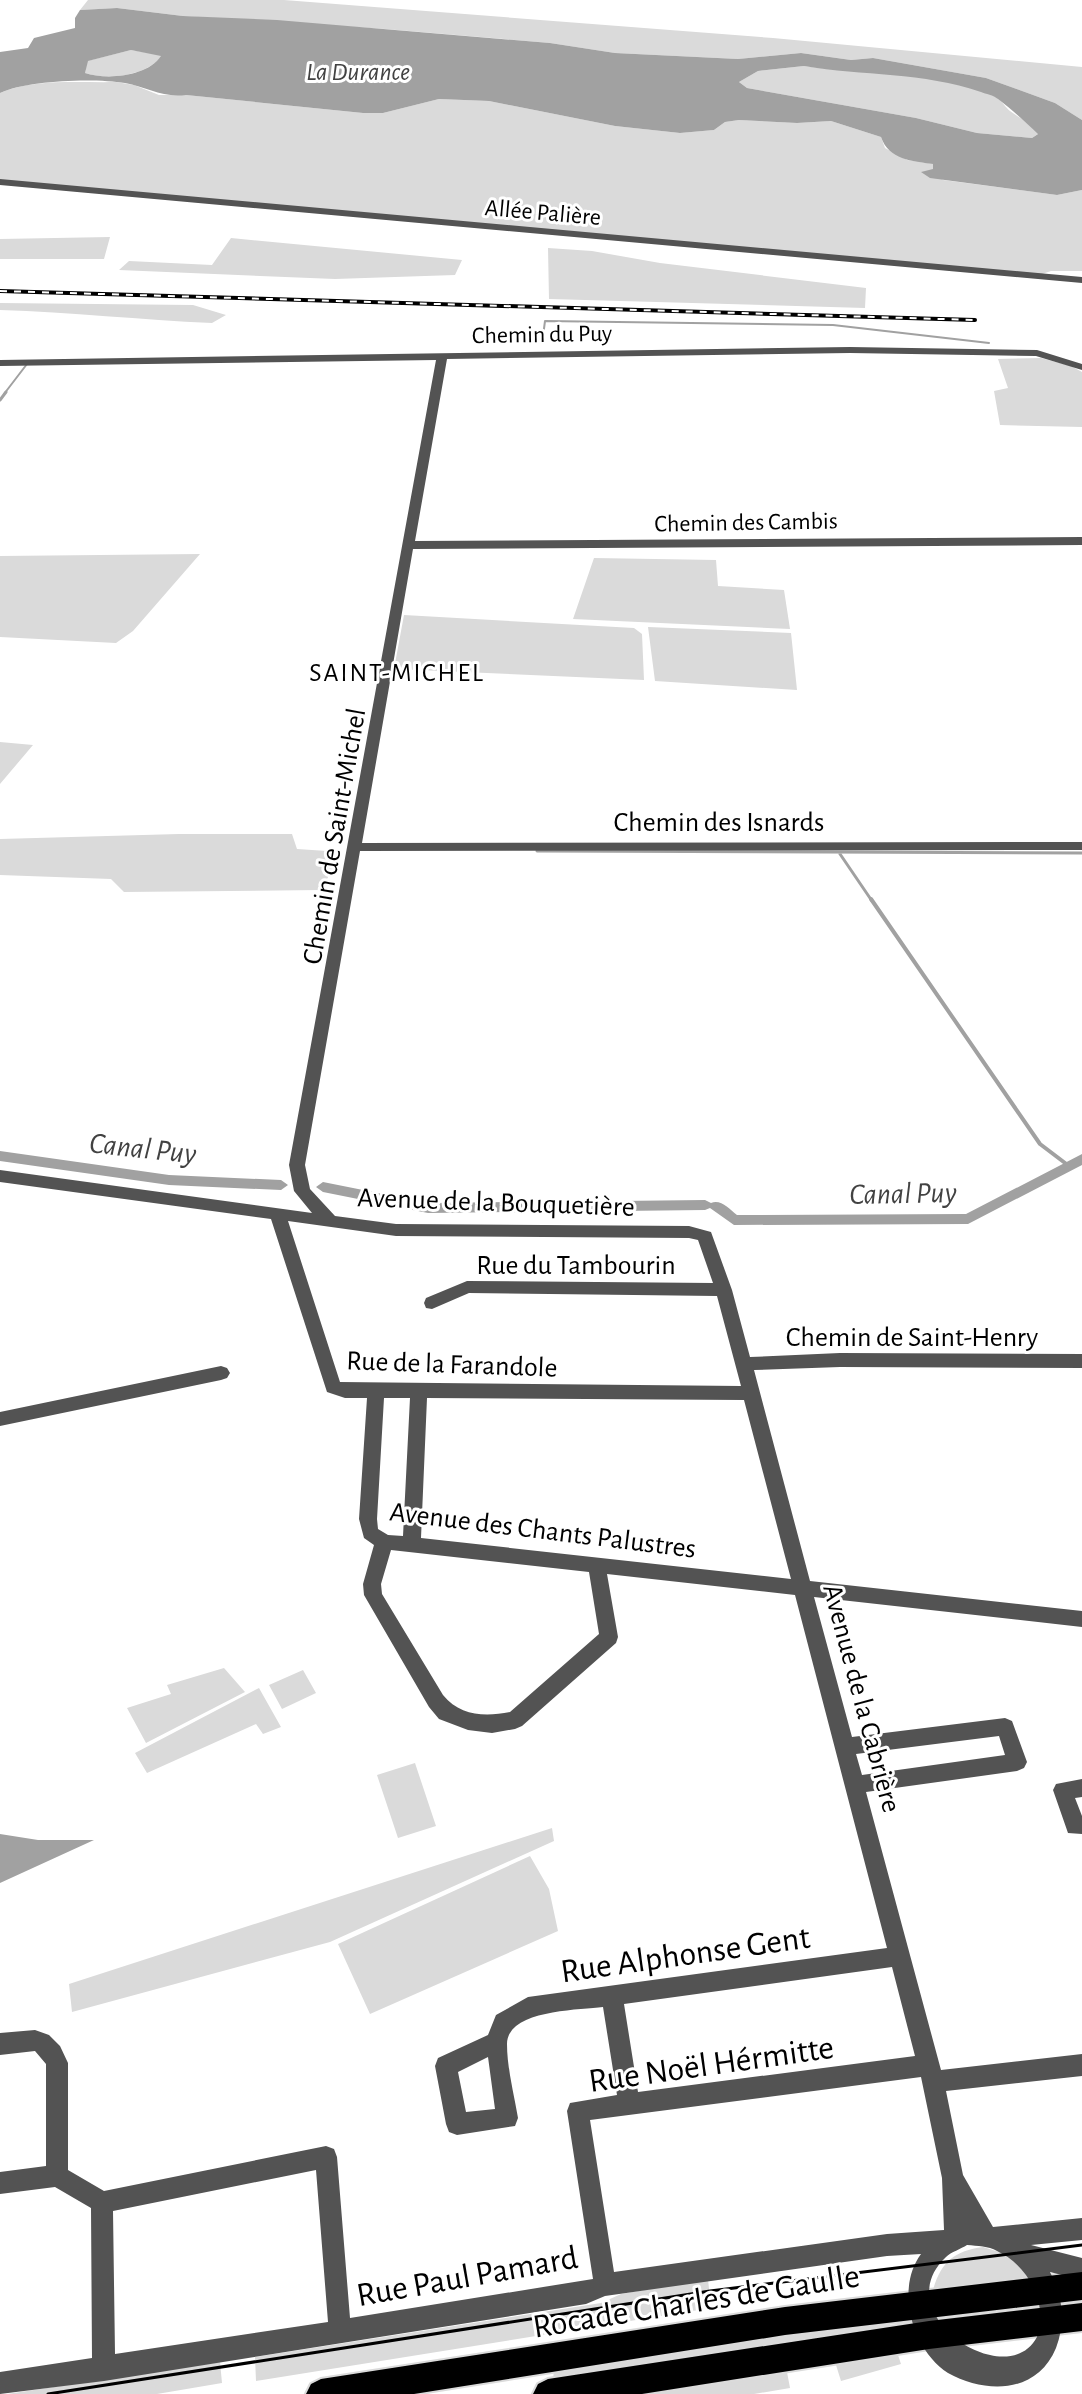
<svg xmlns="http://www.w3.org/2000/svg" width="1082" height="2394" font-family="'Alegreya Sans',sans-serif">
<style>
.green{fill:#dadada}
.water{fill:#a1a1a1;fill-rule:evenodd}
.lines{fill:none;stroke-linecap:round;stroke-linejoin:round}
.stream-far2{stroke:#a1a1a1;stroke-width:2}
.stream-far1{stroke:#a1a1a1;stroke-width:3}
.stream{stroke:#a1a1a1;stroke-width:4}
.canal{fill:#a1a1a1;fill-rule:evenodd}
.primary-casing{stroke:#dbdbdb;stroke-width:4}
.minor{fill:#535353;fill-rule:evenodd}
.primary{fill:#000;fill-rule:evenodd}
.tram{stroke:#000;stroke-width:3}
.rail-casing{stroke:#000;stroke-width:4}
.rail{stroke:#fff;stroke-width:2;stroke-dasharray:7;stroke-linecap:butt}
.labels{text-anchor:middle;stroke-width:6;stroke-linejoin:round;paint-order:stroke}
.far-street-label{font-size:24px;fill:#000;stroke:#fff}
.far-water-label{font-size:26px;font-style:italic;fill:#424242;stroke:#fff}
.far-quarter-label{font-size:26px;letter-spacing:2px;fill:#000;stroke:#fff}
.street-label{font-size:28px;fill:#000;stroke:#fff}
.water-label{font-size:30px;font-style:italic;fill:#424242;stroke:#fff}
.near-street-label{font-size:34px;fill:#000;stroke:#fff}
</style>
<rect width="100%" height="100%" fill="#fff"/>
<path class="green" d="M 88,0 L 284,0 L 773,38 L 1082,67 L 1082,120 L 1055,103 L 986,78 L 873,58 L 851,60 L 801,53 L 738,59 L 615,53 L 550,43 L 385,29 L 183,16 L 117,8 L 80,10 Z
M 131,50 L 162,55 C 147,77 106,80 85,73 L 87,61 Z
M 804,66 C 862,75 946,68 997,98 C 1003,102 1005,107 1010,111 C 1020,119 1032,122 1039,133 L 1032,138 L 977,133 L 916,118 L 747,88 L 739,82 L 758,71 Z
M 116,82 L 134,85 L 159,95 L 186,95 L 363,113 L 383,113 L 439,99 L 489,101 L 615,126 L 680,133 L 714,130 L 725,122 L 739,120 L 797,123 L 831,121 L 881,137 L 885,148 L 907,160 L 934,164 L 933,168 L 943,180 L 1057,195 L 1082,190 L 1082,271 L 1051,271 L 1039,275 L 0,180 L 0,93 C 34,78 79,83 116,82 Z
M 110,237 L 104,259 L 0,259 L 0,239 Z
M 231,238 L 462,260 L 455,275 L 335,279 L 119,270 L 129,261 L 212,265 Z
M 548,248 L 592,251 L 660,263 L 866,288 L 865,308 L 549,299 Z
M 0,303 L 193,305 L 226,315 L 212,323 C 141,320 71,312 0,310 Z
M 1041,358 L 1071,366 L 1082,372 L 1082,427 L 1000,425 L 994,391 L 1008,388 L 998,359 Z
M 200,554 L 133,631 L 116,643 L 0,637 L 0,556 Z
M 594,558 L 716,560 L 718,586 L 784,590 L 790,629 L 573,619 Z
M 404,615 L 634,628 L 642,634 L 644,680 L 394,669 Z
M 648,627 L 791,633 L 797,690 L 655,681 Z
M 0,742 L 33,745 L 0,784 Z
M 179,834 L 292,834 L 297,849 L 342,852 L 321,890 L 124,892 L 111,879 L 0,875 L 0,839 Z
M 224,1668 L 245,1692 L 146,1743 L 127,1708 L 171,1694 L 167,1685 Z
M 303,1670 L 316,1693 L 282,1709 L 269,1685 Z
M 259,1688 L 281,1727 L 263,1734 L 256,1724 L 147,1773 L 135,1753 Z
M 415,1763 L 436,1826 L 398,1838 L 377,1775 Z
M 552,1828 L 554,1841 L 330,1942 L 72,2012 L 69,1984 Z
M 530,1856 L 549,1889 L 558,1931 L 370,2014 L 338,1944 Z
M 983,2247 L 1006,2254 L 1030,2277 L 933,2290 C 941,2262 954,2251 983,2247 Z
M 708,2279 L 711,2308 L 256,2381 L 255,2357 L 601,2303 L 621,2294 Z
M 888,2318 L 891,2329 L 553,2380 L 554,2369 Z
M 898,2355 L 901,2364 L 841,2381 L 836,2365 Z
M 220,2362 L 222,2383 L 157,2394 L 7,2394 Z
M 787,2372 L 790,2388 L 754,2394 L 640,2394 Z"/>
<path class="water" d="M 117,8 L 183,16 L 277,20 L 550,43 L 615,53 L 738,59 L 801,53 L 851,60 L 873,58 L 986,78 L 1055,103 L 1082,120 L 1082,190 L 1057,195 L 930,178 L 921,172 L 933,169 L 933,164 C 912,161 889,160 881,137 L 831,121 L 797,123 L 739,120 L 725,122 L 714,130 L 680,133 L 615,126 L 489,101 L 439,99 L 383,113 L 363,113 L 186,95 C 162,98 147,87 125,83 C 94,78 28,80 0,93 L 0,52 L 28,48 L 34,38 L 75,28 L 75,18 L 80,10 ZM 131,50 L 161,56 C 147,77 106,80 85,73 L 88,61 ZM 804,66 C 863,76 923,72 981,92 C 986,94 993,95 998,99 C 1011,109 1027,123 1038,134 L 1032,138 L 977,133 L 916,118 L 747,88 L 739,82 L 758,71 Z
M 0,1834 L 38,1840 L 94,1840 L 0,1883 Z"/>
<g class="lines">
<path class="stream-far2" d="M 542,344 L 545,321 L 833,325 L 989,343
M 4,394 L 27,364"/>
<path class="stream-far1" d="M 0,400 L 6,392
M 537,851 L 1082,853
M 840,854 L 872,901"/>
<path class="stream" d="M 871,899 L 1040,1144 L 1069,1166"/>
<path class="canal" d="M 0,1151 L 169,1175 L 281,1180 L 288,1185 L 281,1190 L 169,1185 L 0,1161 Z
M 1082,1154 L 1082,1165 L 968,1224 L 734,1225 L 710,1208 L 705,1210 L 428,1213 L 323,1192 L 316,1187 L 323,1182 L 428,1203 L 705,1200 L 711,1203 C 721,1199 729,1209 737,1215 L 966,1214 Z"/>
<g class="primary-casing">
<path id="primary" d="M 1082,2272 L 1082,2300 L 785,2335 L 414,2394 L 306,2394 L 311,2384 L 321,2379 L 785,2307 Z
M 1082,2303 L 1082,2331 L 929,2349 L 642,2394 L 533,2394 L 538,2384 L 548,2379 L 929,2321 Z"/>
</g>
<path class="minor" d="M 0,179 L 1082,277 L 1082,283 L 0,185 Z
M 850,347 L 1037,350 L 1082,364 L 1082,370 L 1036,356 L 850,353 L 447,359 L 415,541 L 1082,537 L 1082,545 L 413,549 L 362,843 L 1082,842 L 1082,850 L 360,851 L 305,1165 L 310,1189 L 335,1216 L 396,1224 L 689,1226 L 711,1232 L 732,1290 L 750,1357 L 840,1353 L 1082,1354 L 1082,1368 L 840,1367 L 754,1370 L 810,1581 L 1082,1611 L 1082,1627 L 814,1597 L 852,1737 L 1005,1718 L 1012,1721 L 1027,1762 L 1024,1768 L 1017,1771 L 866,1792 L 941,2070 L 1082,2054 L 1082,2076 L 946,2091 L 963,2175 L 993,2227 L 1082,2218 L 1082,2240 L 1031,2245 L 1082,2258 L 1082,2280 L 1050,2272 C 1063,2298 1066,2321 1056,2348 C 1037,2394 986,2394 948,2373 C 912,2350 895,2289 921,2254 L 887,2256 L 605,2296 L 586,2304 L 104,2381 L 0,2394 L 0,2372 L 92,2358 L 91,2208 L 55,2187 L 0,2194 L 0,2172 L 46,2166 L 46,2064 L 35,2051 L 0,2055 L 0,2033 L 35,2030 L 49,2035 L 60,2046 L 68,2063 L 68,2170 L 104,2191 L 326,2146 L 334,2149 L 337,2157 L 350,2318 L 593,2279 L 567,2111 L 570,2103 L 617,2095 L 603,2007 C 578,2010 507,2010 507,2044 C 507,2068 514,2094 518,2118 L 515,2126 L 457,2135 L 449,2132 L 446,2124 L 435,2066 L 438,2058 L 488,2035 L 496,2015 L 528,1997 L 887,1948 L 795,1595 L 607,1574 L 618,1637 L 616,1643 L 522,1726 L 515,1729 L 492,1733 L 468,1730 L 439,1719 L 429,1707 L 364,1595 L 363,1584 L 374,1545 L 364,1538 L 359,1519 L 367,1398 L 345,1398 L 327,1392 L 271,1219 L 0,1182 L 0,1170 L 312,1213 L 294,1191 L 289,1165 L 436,360 L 0,366 L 0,360 ZM 288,1221 L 396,1236 L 689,1238 L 698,1240 L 713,1283 L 467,1281 L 426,1298 L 424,1303 L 426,1308 L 432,1309 L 469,1293 L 717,1296 L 741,1386 L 340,1382 ZM 384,1398 L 410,1398 L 403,1536 L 388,1535 L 378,1529 L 377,1519 ZM 427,1398 L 744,1400 L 791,1579 L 421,1538 ZM 391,1550 L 589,1572 L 599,1634 L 510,1712 C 485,1717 460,1716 443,1695 L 382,1594 L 381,1584 ZM 999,1736 L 1005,1755 L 862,1775 L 856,1754 ZM 892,1967 L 915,2056 L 638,2092 L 624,2004 ZM 488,2057 L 495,2109 L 466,2112 L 458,2072 ZM 921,2077 L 942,2178 L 944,2230 L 887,2234 L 614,2272 L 590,2120 ZM 316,2170 L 328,2322 L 115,2354 L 113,2211 ZM 967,2245 C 978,2246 988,2246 997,2251 C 1028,2265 1049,2304 1037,2337 C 1007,2394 885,2314 946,2257 C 951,2252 961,2249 967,2245 Z
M 221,1366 L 227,1368 L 230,1373 L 227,1378 L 221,1380 L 0,1426 L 0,1412 Z
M 1082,1779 L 1082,1797 L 1075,1798 L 1082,1816 L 1082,1834 L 1068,1833 L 1053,1790 L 1056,1784 Z"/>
<use href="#primary" class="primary"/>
<path class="tram" d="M 48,2394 L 710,2291 L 1082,2245"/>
<g class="rail-casing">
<path id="rail" d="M 0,291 L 975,320"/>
</g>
<use href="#rail" class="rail"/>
</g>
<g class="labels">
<g class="far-street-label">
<text transform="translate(543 212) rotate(5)" y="8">Allée Palière</text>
<text transform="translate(542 334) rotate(-1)" y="8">Chemin du Puy</text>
<text transform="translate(746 522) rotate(-1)" y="8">Chemin des Cambis</text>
</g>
<g class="far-water-label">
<text x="358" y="80">La Durance</text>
</g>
<g class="far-quarter-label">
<text x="397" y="681">SAINT-MICHEL</text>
</g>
<g class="street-label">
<text x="719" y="831">Chemin des Isnards</text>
<text transform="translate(333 836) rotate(-80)" y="10">Chemin de Saint-Michel</text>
<text transform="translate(496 1201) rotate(2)" y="10">Avenue de la Bouquetière</text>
<text x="576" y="1274">Rue du Tambourin</text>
<text x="912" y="1346">Chemin de Saint-Henry</text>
<text transform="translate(452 1363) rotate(2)" y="10">Rue de la Farandole</text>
<text transform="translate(543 1529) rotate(7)" y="10">Avenue des Chants Palustres</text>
<text transform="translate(863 1698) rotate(75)" y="10">Avenue de la Cabrière</text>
</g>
<g class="water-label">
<text transform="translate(143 1148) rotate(6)" y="10">Canal Puy</text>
<text transform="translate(903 1193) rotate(-1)" y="10">Canal Puy</text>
</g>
<g class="near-street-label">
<text transform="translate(685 1953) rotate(-8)" y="12">Rue Alphonse Gent</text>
<text transform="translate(711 2063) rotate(-8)" y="12">Rue Noël Hérmitte</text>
<text transform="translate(467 2275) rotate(-10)" y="12">Rue Paul Pamard</text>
<text transform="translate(696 2300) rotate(-9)" y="12">Rocade Charles de Gaulle</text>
</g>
</g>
</svg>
